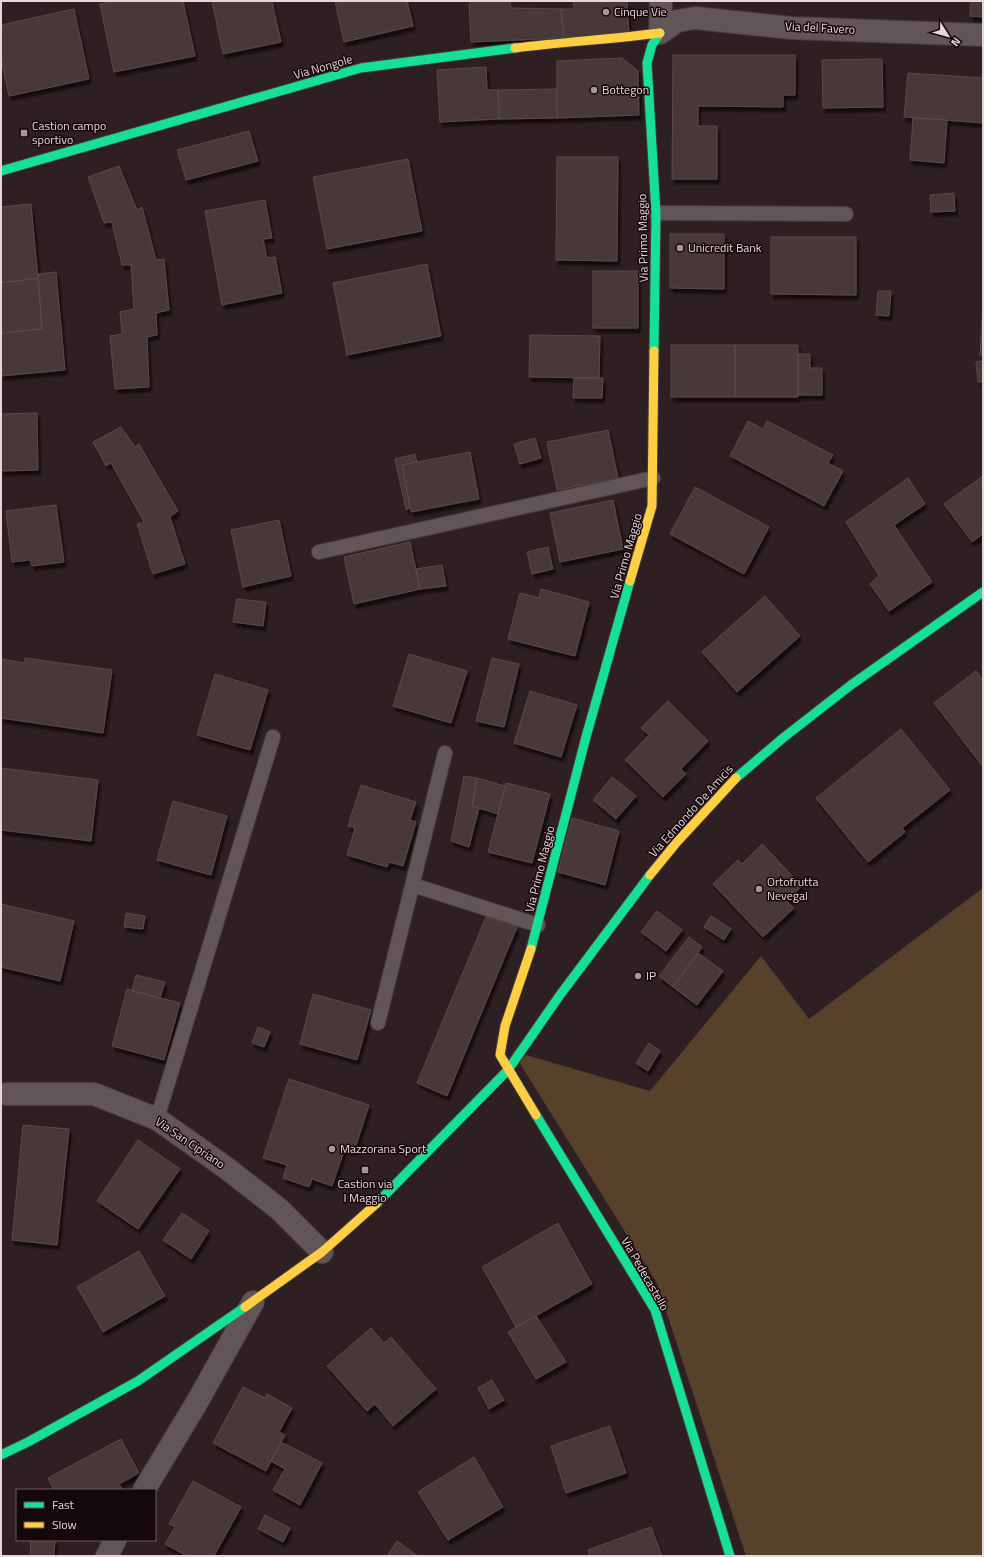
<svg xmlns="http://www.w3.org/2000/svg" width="984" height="1557" font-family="'Titillium Web',sans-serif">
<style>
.green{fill:#58412a}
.building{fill:#493837;stroke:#574a4b;filter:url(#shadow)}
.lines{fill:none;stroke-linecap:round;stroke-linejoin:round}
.lane-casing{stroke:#473b3e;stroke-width:16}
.street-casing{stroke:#473b3e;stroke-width:24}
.fast-casing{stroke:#473b3e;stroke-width:11}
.slow-casing{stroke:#473b3e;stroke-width:11}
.lane{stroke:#615558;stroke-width:14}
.street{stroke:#615558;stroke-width:22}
.fast{stroke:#16e098;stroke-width:9}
.slow{stroke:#ffcf43;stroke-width:9}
.poi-dot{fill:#a79599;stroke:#14080b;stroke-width:1.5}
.labels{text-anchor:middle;stroke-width:3;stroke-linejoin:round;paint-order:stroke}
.poi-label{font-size:12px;fill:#e8d5d9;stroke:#14080b;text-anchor:start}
.street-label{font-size:12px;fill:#e8d5d9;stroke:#14080b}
</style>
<defs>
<filter id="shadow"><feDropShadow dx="2.5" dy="4.5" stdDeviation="1" flood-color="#0009"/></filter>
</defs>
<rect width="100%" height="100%" fill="#2e1f23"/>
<path class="green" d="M 983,888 L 983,1556 L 746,1556 L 657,1283 L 512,1051 L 650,1091 L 761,956 L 809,1019 Z"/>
<path class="building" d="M 113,1 L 183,1 L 195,56 L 114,72 L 100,4 Z
M 212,1 L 272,1 L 281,42 L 223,54 Z
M 335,1 L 407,1 L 413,26 L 344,42 Z
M 469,1 L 510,1 L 511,8 L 561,9 L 564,38 L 471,42 Z
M 573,1 L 627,1 L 629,33 L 564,38 L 561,9 L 574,9 Z
M 971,1 L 983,1 L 983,17 L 970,16 Z
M 74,9 L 89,79 L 9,96 L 1,59 L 1,25 Z
M 673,55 L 795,55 L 795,95 L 783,95 L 783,107 L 698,106 L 698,126 L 717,126 L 717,179 L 672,179 Z
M 622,58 L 638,71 L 639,115 L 557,118 L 557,61 Z
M 882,59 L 883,107 L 823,108 L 822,60 Z
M 486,67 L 487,90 L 498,90 L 499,119 L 440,122 L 437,70 Z
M 908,73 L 983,78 L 983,123 L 904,117 Z
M 557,89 L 557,118 L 499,119 L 498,90 Z
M 913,118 L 947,120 L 944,163 L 910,160 Z
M 249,131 L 258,161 L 186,180 L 177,150 Z
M 557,157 L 618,157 L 617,261 L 556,260 Z
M 408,159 L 422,231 L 327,249 L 313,177 Z
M 119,166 L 137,210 L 142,207 L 156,260 L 164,259 L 169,310 L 156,313 L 157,335 L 147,337 L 149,387 L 115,389 L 110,336 L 122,334 L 120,312 L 134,309 L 131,265 L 122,265 L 112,222 L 104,223 L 88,177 Z
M 954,193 L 955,211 L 931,212 L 930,195 Z
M 265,200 L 272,238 L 263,239 L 267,258 L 275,257 L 282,293 L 222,305 L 205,211 Z
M 31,204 L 38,278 L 1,283 L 1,207 Z
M 670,234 L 724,234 L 724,289 L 670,288 Z
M 771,237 L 856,237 L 856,295 L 771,294 Z
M 427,264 L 441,336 L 347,355 L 333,283 Z
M 593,271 L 638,271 L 638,328 L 593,328 Z
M 56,272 L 65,370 L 1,376 L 1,333 L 42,329 L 38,274 Z
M 38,278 L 42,329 L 1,333 L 1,283 Z
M 878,291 L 891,291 L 889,316 L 876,315 Z
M 983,303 L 983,355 L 980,355 Z
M 530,335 L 600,336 L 599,378 L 529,377 Z
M 671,345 L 735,345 L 735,397 L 671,397 Z
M 735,345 L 798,345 L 798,397 L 735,397 Z
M 798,354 L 810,354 L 810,368 L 822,368 L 822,395 L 798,395 Z
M 983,361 L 983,382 L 978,382 L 976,362 Z
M 574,378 L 603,378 L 602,398 L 573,398 Z
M 37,413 L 38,470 L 1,471 L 1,414 Z
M 748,421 L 763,429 L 767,421 L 833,455 L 828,463 L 843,471 L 824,506 L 730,456 Z
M 121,427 L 135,447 L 139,444 L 178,511 L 170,517 L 185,564 L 153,574 L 137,524 L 144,522 L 111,463 L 106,466 L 93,442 Z
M 608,430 L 618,478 L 557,490 L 547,442 Z
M 535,438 L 541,458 L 520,464 L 514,444 Z
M 470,452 L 479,499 L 411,512 L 402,465 Z
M 415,454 L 417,462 L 402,465 L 410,508 L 406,510 L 395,459 Z
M 983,476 L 983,534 L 972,542 L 944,504 Z
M 908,478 L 925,504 L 894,525 L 932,582 L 889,611 L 870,584 L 879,576 L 846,522 Z
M 695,487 L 769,527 L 744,574 L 670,534 Z
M 613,500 L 623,549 L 560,562 L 550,513 Z
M 56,505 L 64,562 L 32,566 L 30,560 L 12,562 L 6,511 Z
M 279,520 L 291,576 L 243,587 L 231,530 Z
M 410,542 L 420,589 L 354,604 L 344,557 Z
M 548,547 L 553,569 L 532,574 L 527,552 Z
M 442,565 L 446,586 L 420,589 L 416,569 Z
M 541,589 L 589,602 L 575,656 L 508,639 L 520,593 L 539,598 Z
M 765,596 L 800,636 L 737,692 L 702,652 Z
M 237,599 L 266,602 L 263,626 L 233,622 Z
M 409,654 L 467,671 L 451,723 L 393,706 Z
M 25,658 L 112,670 L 103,733 L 1,718 L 1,659 L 24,663 Z
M 492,658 L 519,664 L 504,727 L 476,721 Z
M 976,671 L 983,680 L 983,767 L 934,703 Z
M 215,674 L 268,690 L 250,750 L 197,735 Z
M 530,691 L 577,705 L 561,757 L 514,743 Z
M 668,701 L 708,741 L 681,769 L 686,774 L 663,797 L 625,760 L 649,735 L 641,728 Z
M 901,729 L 950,790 L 902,828 L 905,832 L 868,862 L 816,798 Z
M 1,768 L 98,780 L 91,841 L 1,830 Z
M 464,776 L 477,778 L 472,806 L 479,808 L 469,847 L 451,841 Z
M 612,777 L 636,796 L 616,819 L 593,800 Z
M 477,778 L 505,786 L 498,814 L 472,806 Z
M 506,783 L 550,794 L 532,863 L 488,852 Z
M 361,785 L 416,802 L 410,820 L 416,822 L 403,866 L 389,862 L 387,867 L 347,855 L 355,828 L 348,826 Z
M 173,801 L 227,816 L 211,875 L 157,860 Z
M 572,818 L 619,831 L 605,885 L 558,872 Z
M 762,844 L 802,886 L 787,901 L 794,908 L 763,937 L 713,884 L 738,860 L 742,864 Z
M 1,904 L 74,921 L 60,981 L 1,967 Z
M 657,911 L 682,930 L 666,951 L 641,932 Z
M 126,913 L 145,916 L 143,929 L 124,927 Z
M 711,916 L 731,929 L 724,940 L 704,927 Z
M 486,917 L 517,927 L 447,1096 L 417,1083 Z
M 689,937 L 702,947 L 673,987 L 659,976 Z
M 698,953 L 723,971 L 697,1005 L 673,987 Z
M 136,975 L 165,982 L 160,998 L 132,991 Z
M 127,989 L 180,1003 L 164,1060 L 112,1046 Z
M 313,994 L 371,1010 L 357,1060 L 300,1044 Z
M 258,1027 L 270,1032 L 264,1047 L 252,1043 Z
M 649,1043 L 660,1051 L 648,1071 L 636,1063 Z
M 289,1079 L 369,1105 L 354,1152 L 345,1148 L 332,1186 L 312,1179 L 309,1187 L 283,1178 L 287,1165 L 263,1158 Z
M 23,1125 L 69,1129 L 57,1245 L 12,1240 Z
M 138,1140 L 180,1169 L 138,1229 L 97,1201 Z
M 182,1213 L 209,1231 L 191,1259 L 163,1240 Z
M 558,1223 L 592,1284 L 516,1327 L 482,1267 Z
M 139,1251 L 165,1296 L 103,1332 L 77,1287 Z
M 536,1316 L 566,1362 L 536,1379 L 508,1332 Z
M 371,1328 L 384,1343 L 391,1337 L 436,1389 L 393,1426 L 375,1404 L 367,1411 L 327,1366 Z
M 492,1380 L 504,1400 L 489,1409 L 478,1388 Z
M 243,1387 L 265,1398 L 267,1394 L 292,1408 L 279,1432 L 285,1435 L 266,1471 L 213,1443 Z
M 610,1426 L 626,1473 L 566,1493 L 551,1446 Z
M 121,1439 L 139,1473 L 119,1484 L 123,1490 L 54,1490 L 48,1478 Z
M 281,1442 L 322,1463 L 300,1505 L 273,1490 L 285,1469 L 271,1461 Z
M 474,1457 L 503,1507 L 448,1540 L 418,1492 Z
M 193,1481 L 241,1507 L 214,1556 L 187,1556 L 165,1544 L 175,1527 L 169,1524 Z
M 265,1515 L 290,1528 L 283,1542 L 258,1529 Z
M 651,1527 L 662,1556 L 590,1556 L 588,1550 Z
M 31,1540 L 55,1540 L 54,1556 L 30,1556 Z
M 397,1541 L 418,1556 L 387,1556 Z"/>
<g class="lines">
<g class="lane-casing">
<path id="lane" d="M 656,213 L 846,214
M 319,552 L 653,478
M 413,885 L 538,925
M 378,1023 L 445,753
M 157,1119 L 273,737"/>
</g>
<g class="street-casing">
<path id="street" d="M 660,33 L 677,21 L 695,18 L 792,28 L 983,35
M 660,33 L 661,1
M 6,1094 L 94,1094 L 157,1119 L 225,1167 L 279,1209 L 322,1252
M 144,1490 L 196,1404 L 253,1302
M 107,1556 L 115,1540"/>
</g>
<g class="fast-casing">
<path id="fast" d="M 1,171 L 361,68 L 515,48
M 654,351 L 656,213 L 647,63 L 652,45 L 660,33
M 736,778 L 783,738 L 851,685 L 983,592
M 531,949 L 586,737 L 630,581
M 536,1115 L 655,1310 L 730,1556
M 376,1204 L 508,1070 L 560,995 L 650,875
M 1,1455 L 28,1442 L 138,1381 L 245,1307"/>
</g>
<g class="slow-casing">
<path id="slow" d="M 515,48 C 564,42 612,39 660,33
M 630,581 L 652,506 L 654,351
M 650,875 L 677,842 L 736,778
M 531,949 L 505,1026 L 500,1055 L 536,1115
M 245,1307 L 322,1252 L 376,1204"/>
</g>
<use href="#lane" class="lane"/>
<use href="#street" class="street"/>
<use href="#fast" class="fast"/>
<use href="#slow" class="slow"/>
</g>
<g class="poi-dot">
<circle cx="606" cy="12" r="4"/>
<circle cx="594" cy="90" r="4"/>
<rect x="20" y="129" width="8" height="8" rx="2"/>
<circle cx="680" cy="248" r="4"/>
<circle cx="759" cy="889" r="4"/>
<circle cx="638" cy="976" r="4"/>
<circle cx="332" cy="1149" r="4"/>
<rect x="361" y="1166" width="8" height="8" rx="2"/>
</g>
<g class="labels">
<g class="poi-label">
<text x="614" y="16">Cinque Vie</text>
<text x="602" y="94">Bottegon</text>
<text x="32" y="130">Castion campo<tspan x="32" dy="14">sportivo</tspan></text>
<text x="688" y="252">Unicredit Bank</text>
<text x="767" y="886">Ortofrutta<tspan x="767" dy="14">Nevegal</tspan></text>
<text x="646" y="980">IP</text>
<text x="340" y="1153">Mazzorana Sport</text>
<text x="365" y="1188" text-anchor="middle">Castion via<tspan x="365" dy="14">I Maggio</tspan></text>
</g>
<g class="street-label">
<text transform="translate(820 28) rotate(3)" y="4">Via del Favero</text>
<text transform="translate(323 67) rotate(-16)" y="4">Via Nongole</text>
<text transform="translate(643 238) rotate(-91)" y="4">Via Primo Maggio</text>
<text transform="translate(626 556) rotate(-74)" y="4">Via Primo Maggio</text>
<text transform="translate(691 811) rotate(-48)" y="4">Via Edmondo De Amicis</text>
<text transform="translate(540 869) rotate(-76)" y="4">Via Primo Maggio</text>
<text transform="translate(190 1143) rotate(34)" y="4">Via San Cipriano</text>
<text transform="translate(645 1274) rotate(60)" y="4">Via Pedecastello</text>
</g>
</g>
<rect width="984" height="1557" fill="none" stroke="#e8d5d9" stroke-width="4"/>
<rect x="16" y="1489" width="140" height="52" fill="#14080b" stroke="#695a5d"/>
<rect x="24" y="1502" width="20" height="6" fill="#16e098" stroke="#695a5d"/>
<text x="52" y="1509" font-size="12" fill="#e8d5d9">Fast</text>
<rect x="24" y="1522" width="20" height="6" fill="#ffcf43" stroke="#695a5d"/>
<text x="52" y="1529" font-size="12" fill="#e8d5d9">Slow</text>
<g transform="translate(948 36) rotate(127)" stroke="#14080b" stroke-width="3" paint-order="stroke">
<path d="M0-3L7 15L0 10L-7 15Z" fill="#e8d5d9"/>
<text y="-6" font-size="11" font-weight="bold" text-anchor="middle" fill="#e8d5d9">N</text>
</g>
</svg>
